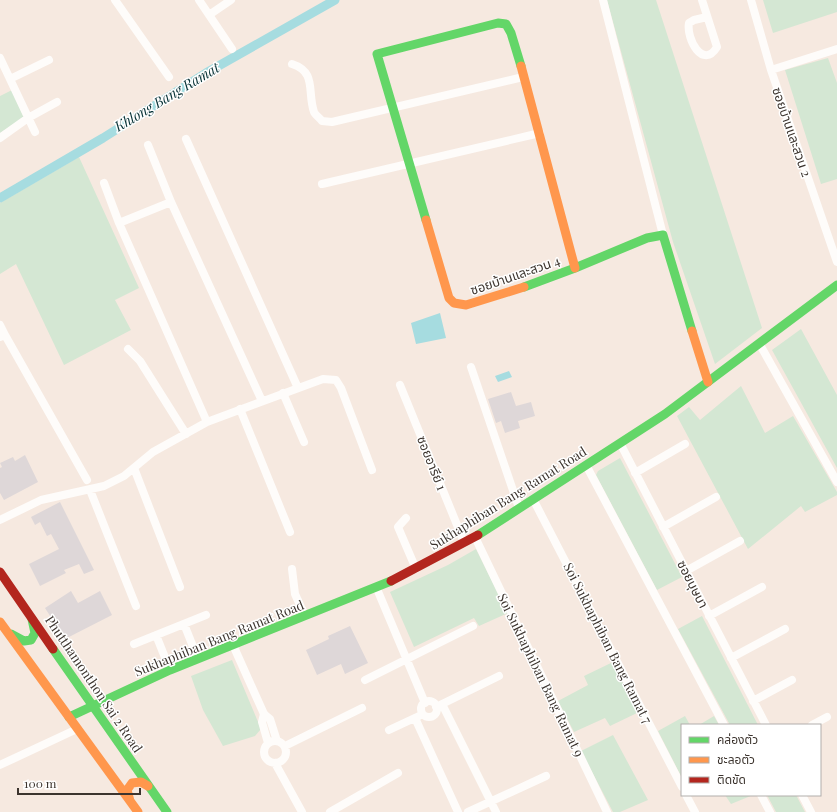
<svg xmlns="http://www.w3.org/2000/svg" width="837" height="812" font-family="'Playfair Display','Noto Sans Thai',serif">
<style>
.green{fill:#d4e7d3}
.water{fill:#a6dce0}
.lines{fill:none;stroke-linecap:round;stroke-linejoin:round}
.canal{stroke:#a6dce0;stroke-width:9}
.building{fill:#ded7d8}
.street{stroke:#fefcfa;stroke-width:8}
.fast{stroke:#63d668;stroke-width:9}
.slow{stroke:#ff974d;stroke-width:9}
.jam{stroke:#b3261e;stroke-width:9}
.labels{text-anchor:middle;stroke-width:3;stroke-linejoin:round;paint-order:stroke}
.street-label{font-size:13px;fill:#3c342e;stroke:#fff}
.water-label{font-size:14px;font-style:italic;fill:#073236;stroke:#fff}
</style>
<rect width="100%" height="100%" fill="#f6e9e0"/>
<path class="green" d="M 607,0 L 656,0 L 762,328 L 715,364 L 673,242 Z
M 763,0 L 837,0 L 837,12 L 773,33 Z
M 828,58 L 837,83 L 837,179 L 821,184 L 785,70 Z
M 12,90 L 24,118 L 0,133 L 0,96 Z
M 79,157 L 139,288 L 115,300 L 131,330 L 64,365 L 16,264 L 0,274 L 0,203 Z
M 801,329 L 837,395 L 837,468 L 772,350 Z
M 741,386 L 765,433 L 793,416 L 837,492 L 837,495 L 805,512 L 801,506 L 748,549 L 677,416 L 689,407 L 700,420 Z
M 620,458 L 682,577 L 657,590 L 596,475 L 598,471 Z
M 476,549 L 508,613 L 479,626 L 474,618 L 414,647 L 390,592 L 448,565 Z
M 702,616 L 758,725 L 730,725 L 678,629 Z
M 232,660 L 261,729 L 255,736 L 223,746 L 203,710 L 191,676 Z
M 613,662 L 637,713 L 610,726 L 605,718 L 574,732 L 558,701 L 588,685 L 584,676 Z
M 685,716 L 690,725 L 682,725 L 682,778 L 658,731 Z
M 714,716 L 719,725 L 699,725 Z
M 613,735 L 648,800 L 620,812 L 613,812 L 581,751 Z
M 725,795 L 753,795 L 731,804 Z
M 767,795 L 796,795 L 805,812 L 776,812 Z"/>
<path class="water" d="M 440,313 L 446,338 L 416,344 L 411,323 Z
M 509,371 L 512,377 L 498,382 L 495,376 Z"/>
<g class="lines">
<path class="canal" d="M 0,198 L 103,138 L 206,73 L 335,0"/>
</g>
<path class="building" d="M 511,392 L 516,406 L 531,402 L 535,416 L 518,421 L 520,428 L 505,433 L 501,421 L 496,423 L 488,399 Z
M 25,455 L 38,482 L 4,500 L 0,493 L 0,468 L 2,467 L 0,463 L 13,457 L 15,461 Z
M 60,502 L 94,570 L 84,574 L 79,564 L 64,570 L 66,573 L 40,586 L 29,564 L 59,549 L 51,534 L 47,536 L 40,522 L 35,525 L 31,517 Z
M 71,591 L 78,603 L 100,591 L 112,615 L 65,639 L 45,608 Z
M 350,626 L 368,663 L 345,674 L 341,664 L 317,675 L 306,650 L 329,639 L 328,636 Z"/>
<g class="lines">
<path class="street" d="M 115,0 L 169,77
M 199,0 L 232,49
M 603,0 L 663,235
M 702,0 L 717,47 C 703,70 686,39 689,23 L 694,20 L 707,17
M 751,0 L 771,70 L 837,262
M 209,15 L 231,0
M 0,58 L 35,132
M 292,64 C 317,72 307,92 314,112 C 315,115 320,118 322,121 L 332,122 L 523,77
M 771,70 L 837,49
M 10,79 L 49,60
M 0,138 L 28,118 L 57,102
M 186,139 L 298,388
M 148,145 L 171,202 L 262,401
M 104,183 L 119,223
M 322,184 L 540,133
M 171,202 L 119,223 L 207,422
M 0,325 L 5,335
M 0,337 L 5,335 L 87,480
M 759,343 L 837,482
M 128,349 L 140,361 L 186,434
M 471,367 L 519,508
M 400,385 L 464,542
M 283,393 L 304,442
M 240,409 L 290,532
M 620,443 L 766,725
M 586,465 L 724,725
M 134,468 L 180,587
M 635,473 L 685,444
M 90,490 L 136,606
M 533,499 L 682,787
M 406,518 L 398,527 L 416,569
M 0,520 L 41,500 L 104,486 L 124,476 L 153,452 L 207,422 L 323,379 L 336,380 L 341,388 L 372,470
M 663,527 L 716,497
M 475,537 L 607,812
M 292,569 L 295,594 L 305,616
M 686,571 L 740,541
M 377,589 L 425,703
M 709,616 L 762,587
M 184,624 L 198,659
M 156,635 L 170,670
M 134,644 L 206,615
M 233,645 L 264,714 L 270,719 L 277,741
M 731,658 L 785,629
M 365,680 L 473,626
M 753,701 L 792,680
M421 709a8 8 0 1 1 16 0a8 8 0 1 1-16 0Z
M 442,704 L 496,812
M 436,707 L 499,676
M 264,714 L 262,722 L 268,743
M 415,718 L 458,812
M 812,725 L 827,717
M 389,730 L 419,716
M264 752a11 11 0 1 1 22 0a11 11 0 1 1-22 0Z
M 285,746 L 362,708
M 275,763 L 302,812
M 0,765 L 77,729
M 686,795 L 695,812
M 761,795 L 770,812
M 802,795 L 811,812
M 330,812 L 398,773
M 468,812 L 546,776"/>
<path class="fast" d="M 426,220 L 377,54 L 498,23 L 506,24 L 511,33 L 521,66
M 524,287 L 575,268 L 647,238 L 663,235 L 692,331
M 478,535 L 665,414 L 837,285
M 11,634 L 24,641 L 31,640 L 35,633 L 32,619
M 53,649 L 167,812
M 69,717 L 170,670 L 391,581"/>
<path class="slow" d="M 521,66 L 575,268
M 426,220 L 449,298 L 454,303 L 466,305 L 524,287
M 692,331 L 708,382
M 0,622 L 138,812
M 130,801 L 127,790 L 132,783 L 141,782 L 148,786"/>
<path class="jam" d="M 0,572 L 53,649
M 391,581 L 478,535"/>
</g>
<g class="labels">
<g class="street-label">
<text transform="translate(792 132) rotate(71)" y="5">ซอยบ้านและสวน 2</text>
<text transform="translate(515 275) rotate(-19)" y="5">ซอยบ้านและสวน 4</text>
<text transform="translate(432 463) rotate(68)" y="5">ซอยอารีย์ 1</text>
<text transform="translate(508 498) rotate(-32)" y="5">Sukhaphiban Bang Ramat Road</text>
<text transform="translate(693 584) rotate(63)" y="5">ซอยบุษบา</text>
<text transform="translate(219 638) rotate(-22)" y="5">Sukhaphiban Bang Ramat Road</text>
<text transform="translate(608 643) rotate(63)" y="5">Soi Sukhaphiban Bang Ramat 7</text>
<text transform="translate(541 675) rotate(64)" y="5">Soi Sukhaphiban Bang Ramat 9</text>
<text transform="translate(94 684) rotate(56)" y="5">Phutthamonthon Sai 2 Road</text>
</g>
<g class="water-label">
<text transform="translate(167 97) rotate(-31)" y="5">Khlong Bang Ramat</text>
</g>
</g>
<rect x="681" y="724" width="140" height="72" fill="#ffffff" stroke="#b1aeab"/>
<rect x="689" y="737" width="20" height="6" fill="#63d668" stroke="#b1aeab"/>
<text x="717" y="744" font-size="12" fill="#3c342e">คล่องตัว</text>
<rect x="689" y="757" width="20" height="6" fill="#ff974d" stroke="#b1aeab"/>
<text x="717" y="764" font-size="12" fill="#3c342e">ชะลอตัว</text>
<rect x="689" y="777" width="20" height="6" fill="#b3261e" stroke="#b1aeab"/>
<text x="717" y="784" font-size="12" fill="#3c342e">ติดขัด</text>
<path d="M18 788v6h122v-6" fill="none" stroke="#3c342e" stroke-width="2"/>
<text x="24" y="788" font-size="12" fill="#3c342e" stroke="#ffffff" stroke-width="3" paint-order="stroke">100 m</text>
</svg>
